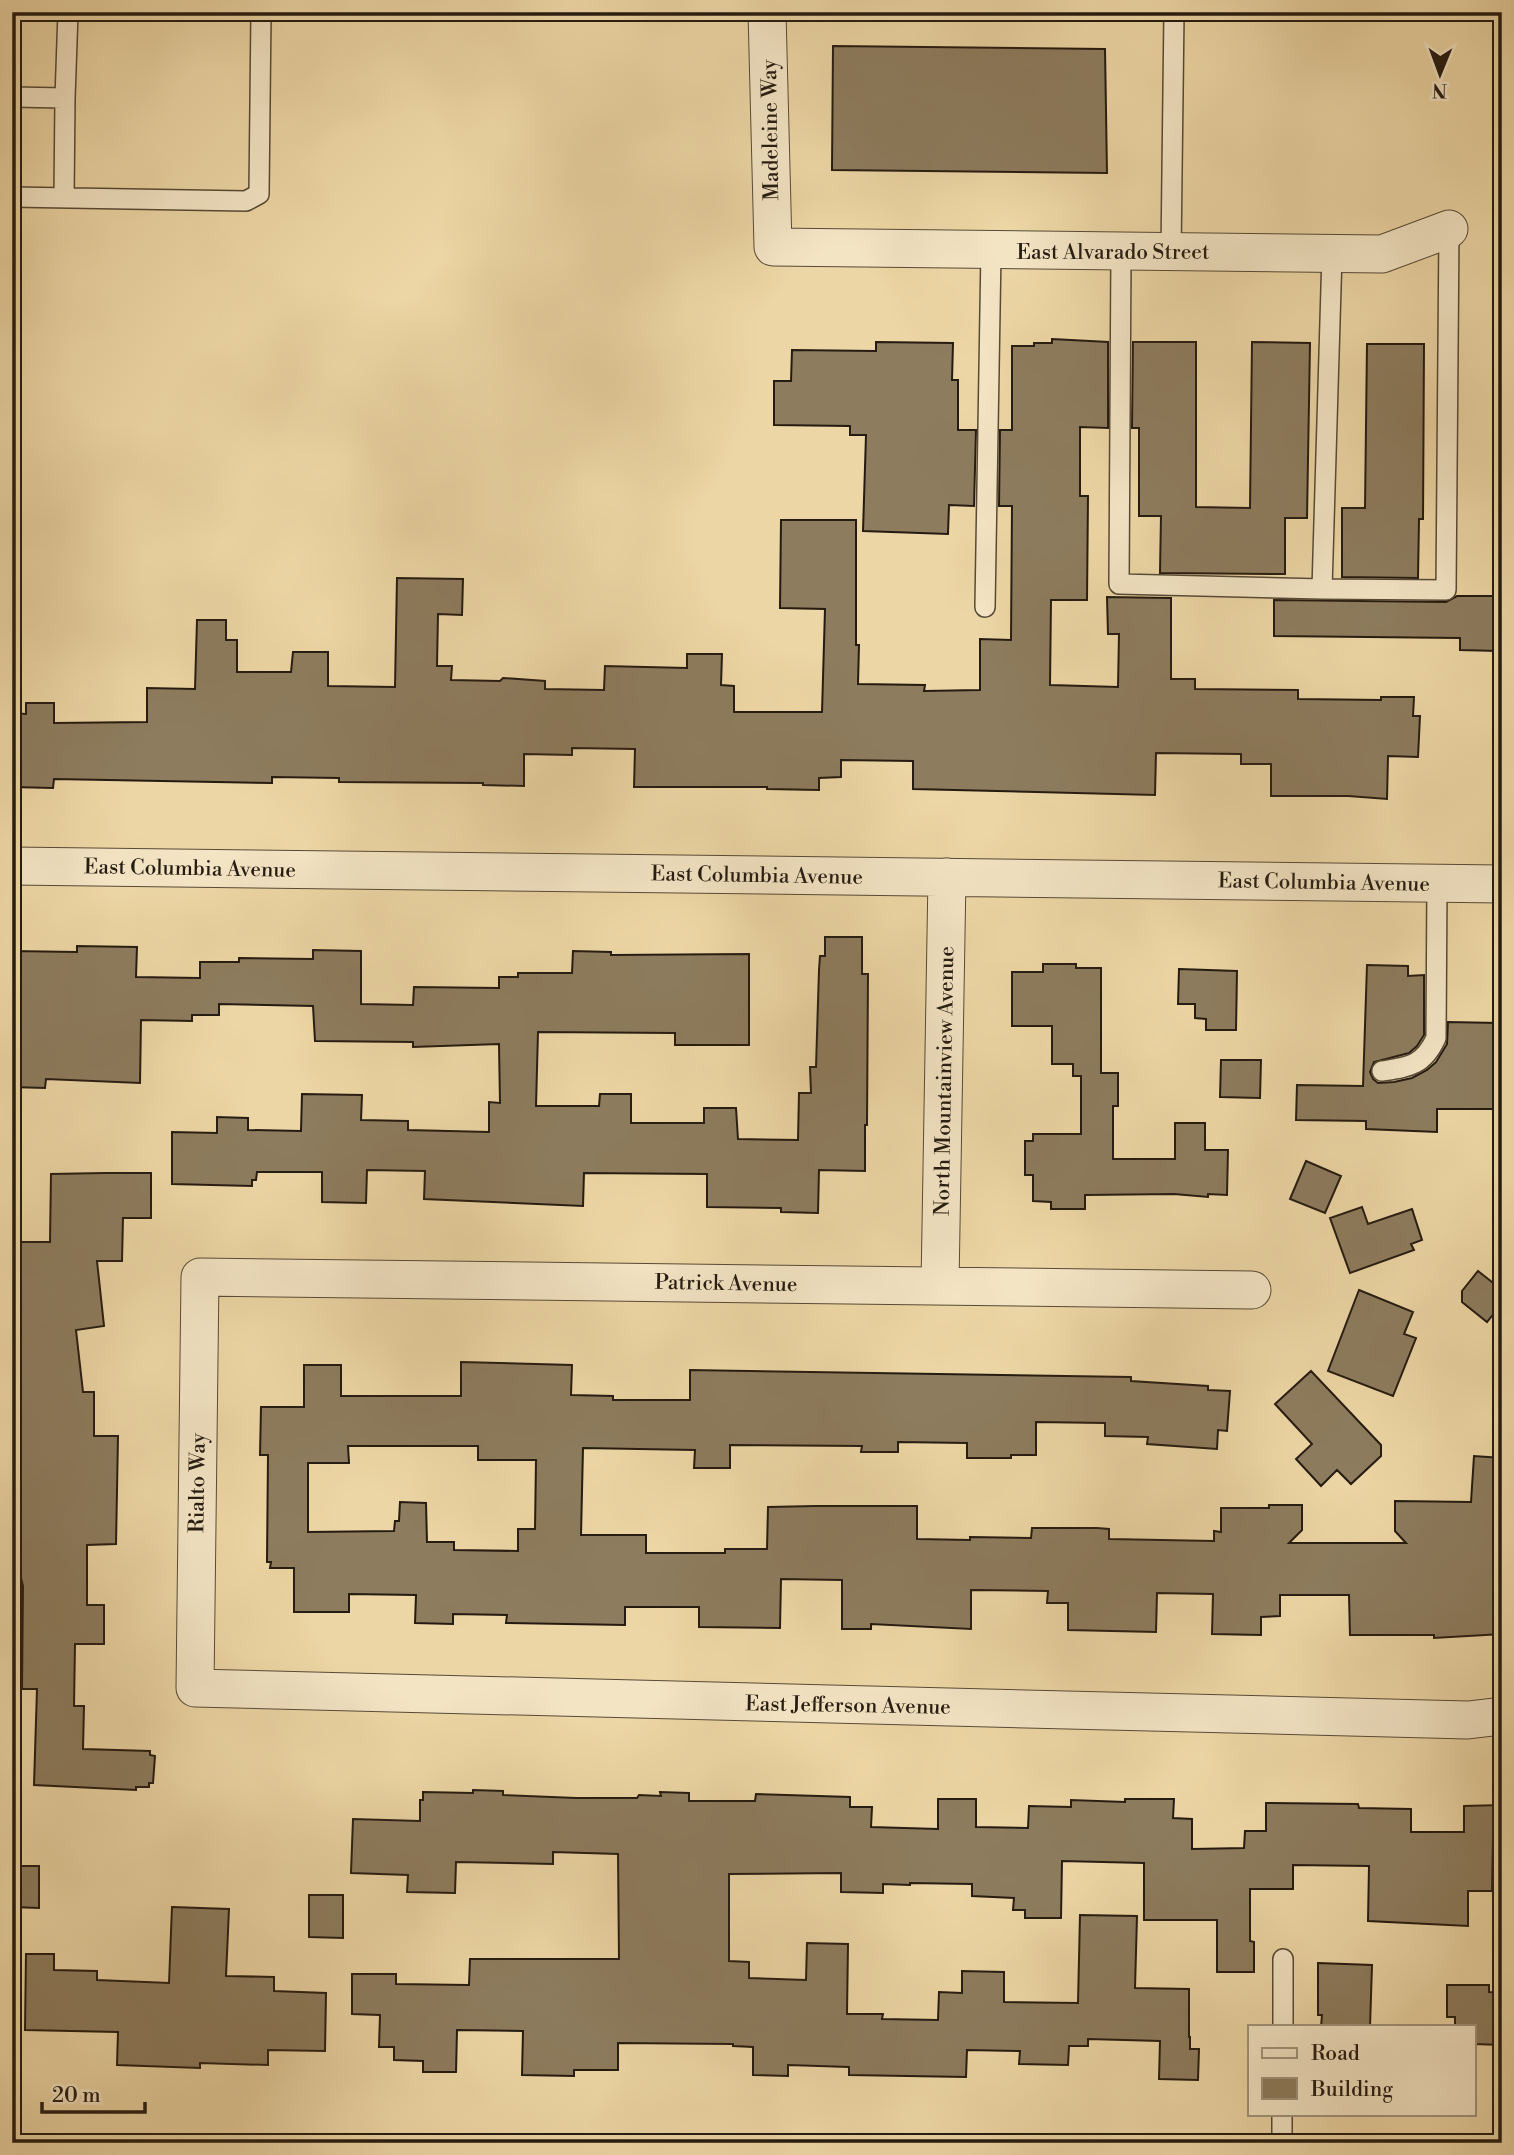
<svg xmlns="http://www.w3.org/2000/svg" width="1514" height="2155" font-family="'Libre Bodoni',serif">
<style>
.building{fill:#8d7c5e;stroke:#251b11;stroke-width:2;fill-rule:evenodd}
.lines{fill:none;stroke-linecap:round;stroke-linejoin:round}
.lane-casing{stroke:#574a36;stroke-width:22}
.street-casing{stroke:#574a36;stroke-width:39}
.lane{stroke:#f3e4c4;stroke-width:19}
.street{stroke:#f3e4c4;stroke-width:37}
.labels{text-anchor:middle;stroke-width:6;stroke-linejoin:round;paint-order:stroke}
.street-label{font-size:21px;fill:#251b11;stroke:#f3e4c4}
</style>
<rect width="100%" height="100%" fill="#edd6a5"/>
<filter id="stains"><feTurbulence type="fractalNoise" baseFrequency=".00286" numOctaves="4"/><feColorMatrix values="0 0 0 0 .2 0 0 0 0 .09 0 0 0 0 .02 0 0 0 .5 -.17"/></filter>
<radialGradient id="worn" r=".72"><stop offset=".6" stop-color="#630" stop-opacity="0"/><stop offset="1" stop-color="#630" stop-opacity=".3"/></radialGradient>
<path class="building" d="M 833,46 L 1105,49 L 1107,173 L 832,170 Z
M 1052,339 L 1108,342 L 1108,428 L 1080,427 L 1080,496 L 1088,496 L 1087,600 L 1051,600 L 1050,685 L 1118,687 L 1119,634 L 1108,634 L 1107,597 L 1171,598 L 1171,679 L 1195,679 L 1195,689 L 1298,690 L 1298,699 L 1381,700 L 1381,697 L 1414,697 L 1413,716 L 1420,716 L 1418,757 L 1388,756 L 1387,799 L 1348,796 L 1271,796 L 1271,764 L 1241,764 L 1241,754 L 1156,753 L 1155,795 L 913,789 L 913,761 L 841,760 L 841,777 L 819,778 L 819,790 L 767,789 L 767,787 L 634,787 L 635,749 L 572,748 L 572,755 L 524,754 L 524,786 L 483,785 L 483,783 L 339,782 L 339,778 L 272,777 L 272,783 L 54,779 L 53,788 L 12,787 L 12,713 L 26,714 L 26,703 L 54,703 L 54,723 L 147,722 L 147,688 L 195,689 L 197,620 L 226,620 L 226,640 L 237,640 L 237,672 L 291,672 L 293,652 L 328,652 L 328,686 L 395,687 L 397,578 L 463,579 L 462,615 L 438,614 L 437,666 L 452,666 L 451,680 L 500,681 L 503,678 L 545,681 L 545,689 L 604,690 L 605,666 L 687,668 L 687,654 L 722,654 L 721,685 L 734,686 L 734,712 L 822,712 L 825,609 L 780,608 L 781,520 L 856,520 L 856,645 L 859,645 L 858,684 L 925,685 L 924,691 L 980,690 L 980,639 L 1011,640 L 1012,506 L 999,506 L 1000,430 L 1012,430 L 1012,346 L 1034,346 L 1034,343 L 1052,343 Z
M 876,342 L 953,343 L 952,380 L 958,380 L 958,430 L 976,430 L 974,506 L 949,505 L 948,534 L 863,531 L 866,435 L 850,435 L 850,426 L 774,425 L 774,381 L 791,381 L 792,350 L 876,351 Z
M 1133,342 L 1196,342 L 1196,507 L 1250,508 L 1252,342 L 1310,343 L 1307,518 L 1285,518 L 1285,574 L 1160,573 L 1161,516 L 1139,516 L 1139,428 L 1132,428 Z
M 1367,344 L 1424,344 L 1423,519 L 1419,519 L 1418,578 L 1342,577 L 1342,508 L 1365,508 Z
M 1457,596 L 1498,596 L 1498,651 L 1460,650 L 1460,638 L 1274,636 L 1274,600 L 1446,602 Z
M 825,937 L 862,937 L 862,974 L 868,974 L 867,1125 L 865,1125 L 865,1171 L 819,1170 L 818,1213 L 781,1212 L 781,1208 L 707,1207 L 707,1174 L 584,1173 L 583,1206 L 424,1199 L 425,1171 L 367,1170 L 366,1203 L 322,1202 L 322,1172 L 257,1172 L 256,1180 L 252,1180 L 252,1186 L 172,1184 L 172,1132 L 217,1133 L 217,1117 L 248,1118 L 248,1130 L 301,1131 L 302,1094 L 362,1095 L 361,1120 L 408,1121 L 408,1130 L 489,1132 L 489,1102 L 500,1103 L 499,1044 L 413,1047 L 413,1042 L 315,1041 L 313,1006 L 219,1004 L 219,1015 L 192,1015 L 192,1021 L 141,1020 L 140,1083 L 46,1079 L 45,1088 L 12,1087 L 12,951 L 77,952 L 77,946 L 137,947 L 136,977 L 200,978 L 200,962 L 239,962 L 239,958 L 313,959 L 313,950 L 361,951 L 361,1004 L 413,1005 L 414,987 L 499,988 L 499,977 L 518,977 L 518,973 L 572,973 L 573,951 L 611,952 L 611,955 L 749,954 L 749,1045 L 675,1045 L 675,1033 L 538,1032 L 536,1106 L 599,1106 L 600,1094 L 631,1094 L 631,1123 L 704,1123 L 704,1108 L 736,1108 L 738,1139 L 798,1140 L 799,1093 L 811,1093 L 810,1067 L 816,1067 L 819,970 L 820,956 L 825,956 Z
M 1043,964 L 1076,964 L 1076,968 L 1101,968 L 1101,1073 L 1118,1073 L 1118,1106 L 1113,1106 L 1113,1159 L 1175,1159 L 1175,1123 L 1205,1123 L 1205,1150 L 1228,1150 L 1227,1195 L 1208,1194 L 1208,1197 L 1174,1194 L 1085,1195 L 1085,1209 L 1051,1209 L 1051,1202 L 1033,1201 L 1033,1175 L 1025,1175 L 1025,1141 L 1033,1141 L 1033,1134 L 1081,1134 L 1081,1076 L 1073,1076 L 1073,1064 L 1052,1064 L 1052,1026 L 1012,1026 L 1012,972 L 1043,972 Z
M 1367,965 L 1408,966 L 1408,976 L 1424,975 L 1424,1035 L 1417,1046 L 1409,1053 L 1374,1062 L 1370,1072 L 1373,1079 L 1378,1083 L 1394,1082 L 1412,1078 L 1427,1070 L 1436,1062 L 1447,1044 L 1448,1022 L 1499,1023 L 1500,1047 L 1502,1047 L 1502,1109 L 1437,1109 L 1437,1132 L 1366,1129 L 1366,1121 L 1296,1120 L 1297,1085 L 1363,1086 Z
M 1179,969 L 1237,971 L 1236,1030 L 1206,1030 L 1206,1019 L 1195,1018 L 1195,1004 L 1178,1004 Z
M 1221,1060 L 1261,1060 L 1260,1098 L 1220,1097 Z
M 1306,1161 L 1341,1176 L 1325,1213 L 1290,1199 Z
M 105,1173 L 151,1173 L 151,1218 L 123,1218 L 122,1261 L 97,1261 L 104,1326 L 76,1330 L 83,1392 L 94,1392 L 94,1436 L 118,1436 L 116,1544 L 87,1545 L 87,1605 L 104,1605 L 104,1644 L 75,1644 L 74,1706 L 84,1706 L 83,1749 L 150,1751 L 150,1755 L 155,1756 L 153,1783 L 149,1783 L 149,1787 L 136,1787 L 136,1790 L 34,1785 L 37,1689 L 22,1689 L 23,1586 L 12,1542 L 18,1343 L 12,1343 L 12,1242 L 50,1242 L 51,1174 Z
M 1362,1207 L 1368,1224 L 1412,1209 L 1422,1240 L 1411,1244 L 1414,1250 L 1350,1273 L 1330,1218 Z
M 1478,1271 L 1502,1290 L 1502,1303 L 1487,1322 L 1462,1302 L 1462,1291 Z
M 1359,1290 L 1413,1312 L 1404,1334 L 1416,1338 L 1393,1396 L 1328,1371 Z
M 461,1362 L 572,1365 L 571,1395 L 613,1396 L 613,1400 L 690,1400 L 690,1370 L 1131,1377 L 1131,1381 L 1208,1386 L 1208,1390 L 1230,1391 L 1227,1431 L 1218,1430 L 1217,1449 L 1147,1444 L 1148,1437 L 1105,1436 L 1105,1423 L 1036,1422 L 1036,1455 L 1011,1455 L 1011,1458 L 967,1458 L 967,1443 L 898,1442 L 898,1452 L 861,1452 L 862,1446 L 730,1445 L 730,1468 L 694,1468 L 695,1450 L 583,1448 L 581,1535 L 646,1535 L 646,1553 L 725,1553 L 725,1549 L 767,1549 L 768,1507 L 815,1506 L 917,1506 L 917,1539 L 970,1540 L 970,1537 L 1031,1538 L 1032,1528 L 1097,1528 L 1109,1529 L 1109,1539 L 1214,1541 L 1214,1531 L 1221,1532 L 1221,1508 L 1269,1508 L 1269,1505 L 1302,1505 L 1302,1530 L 1289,1543 L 1406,1543 L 1395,1531 L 1395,1501 L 1471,1502 L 1474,1456 L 1502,1458 L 1502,1634 L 1434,1638 L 1434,1635 L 1350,1635 L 1349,1595 L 1280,1595 L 1280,1616 L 1261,1617 L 1261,1635 L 1212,1634 L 1213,1594 L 1157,1593 L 1156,1632 L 1068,1630 L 1068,1603 L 1047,1603 L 1048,1591 L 971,1590 L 971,1629 L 871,1624 L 871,1629 L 842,1629 L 842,1580 L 781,1579 L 780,1628 L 699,1627 L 699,1607 L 625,1607 L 625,1625 L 506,1623 L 507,1615 L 453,1614 L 453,1624 L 415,1623 L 416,1595 L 349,1594 L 349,1612 L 294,1612 L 294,1568 L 270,1568 L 271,1562 L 267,1562 L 268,1455 L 260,1455 L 261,1407 L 304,1407 L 304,1365 L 341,1365 L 341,1396 L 461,1396 ZM 348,1446 L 478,1446 L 478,1460 L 536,1460 L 535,1529 L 518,1529 L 518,1551 L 454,1550 L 454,1542 L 427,1542 L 426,1503 L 400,1502 L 399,1521 L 395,1521 L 394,1531 L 308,1532 L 308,1463 L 349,1463 Z
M 1311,1371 L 1381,1445 L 1381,1456 L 1351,1484 L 1337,1470 L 1321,1486 L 1296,1459 L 1312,1444 L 1275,1404 Z
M 473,1790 L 503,1791 L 503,1795 L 576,1798 L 637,1798 L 639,1795 L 661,1796 L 660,1792 L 689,1793 L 689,1801 L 755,1801 L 756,1794 L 850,1797 L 850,1807 L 872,1807 L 871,1827 L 938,1829 L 938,1799 L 976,1799 L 976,1827 L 1028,1828 L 1029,1806 L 1071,1807 L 1071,1800 L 1125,1802 L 1125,1799 L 1174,1799 L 1173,1818 L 1192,1819 L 1192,1849 L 1244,1848 L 1245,1831 L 1266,1831 L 1266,1803 L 1358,1804 L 1359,1808 L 1411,1809 L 1411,1832 L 1464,1832 L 1464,1806 L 1502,1805 L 1502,1837 L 1493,1837 L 1492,1891 L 1468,1891 L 1468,1926 L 1368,1921 L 1369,1866 L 1293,1865 L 1293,1889 L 1250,1889 L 1250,1941 L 1254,1942 L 1254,1972 L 1217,1972 L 1217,1920 L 1144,1920 L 1144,1863 L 1062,1861 L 1061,1918 L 1025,1918 L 1025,1910 L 1013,1910 L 1014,1898 L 972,1896 L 972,1884 L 910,1883 L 910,1885 L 883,1884 L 883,1893 L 841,1892 L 841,1873 L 729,1874 L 729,1961 L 749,1962 L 749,1978 L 806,1980 L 807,1943 L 848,1944 L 847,2014 L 883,2014 L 882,2019 L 938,2020 L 939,1992 L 962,1993 L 962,1971 L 1004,1972 L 1004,2002 L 1078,2003 L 1080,1915 L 1137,1916 L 1135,1988 L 1189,1989 L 1189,2037 L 1190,2037 L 1190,2049 L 1199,2049 L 1198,2080 L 1159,2079 L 1160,2041 L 1088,2039 L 1088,2046 L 1069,2046 L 1068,2065 L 1019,2064 L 1020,2051 L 967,2050 L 966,2077 L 849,2075 L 849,2067 L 788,2065 L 788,2076 L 753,2075 L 753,2047 L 733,2046 L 733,2044 L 618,2043 L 618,2070 L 574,2070 L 574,2076 L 522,2075 L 523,2031 L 457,2030 L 456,2072 L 423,2072 L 423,2061 L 394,2060 L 394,2047 L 379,2047 L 380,2015 L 352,2014 L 352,1974 L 396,1974 L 396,1984 L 469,1985 L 470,1959 L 619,1959 L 618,1854 L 553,1852 L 553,1864 L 456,1862 L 455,1893 L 407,1892 L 408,1875 L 351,1873 L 353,1819 L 420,1821 L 420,1800 L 423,1800 L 423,1792 L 473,1793 Z
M 12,1866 L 39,1866 L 39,1908 L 12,1907 Z
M 309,1895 L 343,1895 L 343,1938 L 309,1937 Z
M 172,1907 L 229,1909 L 226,1976 L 274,1977 L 274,1991 L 326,1993 L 325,2051 L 268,2050 L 268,2065 L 200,2063 L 200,2068 L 117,2065 L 118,2032 L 25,2030 L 26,1954 L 54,1954 L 54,1970 L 97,1971 L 97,1980 L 169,1983 Z
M 1318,1963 L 1372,1965 L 1370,2027 L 1321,2027 L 1322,2015 L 1318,2015 Z
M 1447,1985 L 1489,1985 L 1489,1992 L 1502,1993 L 1502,2045 L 1474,2044 L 1474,2027 L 1455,2027 L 1455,2017 L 1447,2017 Z"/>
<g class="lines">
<g class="lane-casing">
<path id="lane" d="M 12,97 L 65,98 L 68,12
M 12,197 L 246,201 L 259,194 L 261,12
M 64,198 L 65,98
M 1121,252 L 1119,584 L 1322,589 L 1332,254
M 1171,253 L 1174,12
M 1322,589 L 1446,590 L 1449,229
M 985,607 L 991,251
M 1382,1071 C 1409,1067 1423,1066 1436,1038 L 1437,883
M 1283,2027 L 1283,1959
M 1282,2143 L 1282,2115"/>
</g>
<g class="street-casing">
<path id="street" d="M 767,12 L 773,247 L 1382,254 L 1449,229
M 12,866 L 1502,884
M 940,1285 L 947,877
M 1252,1290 L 200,1277 L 195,1688 L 1468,1720 L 1502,1716"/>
</g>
<use href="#lane" class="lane"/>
<use href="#street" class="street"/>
</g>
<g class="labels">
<g class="street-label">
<text transform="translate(770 130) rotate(-91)" y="7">Madeleine Way</text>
<text x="1113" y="259">East Alvarado Street</text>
<text transform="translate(190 868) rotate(1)" y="7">East Columbia Avenue</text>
<text transform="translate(757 875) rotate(1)" y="7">East Columbia Avenue</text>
<text transform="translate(1324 882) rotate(1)" y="7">East Columbia Avenue</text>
<text transform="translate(944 1081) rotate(-89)" y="7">North Mountainview Avenue</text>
<text transform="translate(726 1283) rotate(1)" y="7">Patrick Avenue</text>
<text transform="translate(197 1483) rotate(-89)" y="7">Rialto Way</text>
<text transform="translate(848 1705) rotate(1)" y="7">East Jefferson Avenue</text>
</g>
</g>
<rect width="1514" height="2155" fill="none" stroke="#edd6a5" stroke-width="42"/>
<rect x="14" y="14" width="1486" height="2127" fill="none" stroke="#251b11" stroke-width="3.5"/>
<rect x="21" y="21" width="1472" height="2113" fill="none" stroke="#251b11" stroke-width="2"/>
<rect x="1248" y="2025" width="228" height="91" fill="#f3e4c4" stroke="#a1947c" stroke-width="2"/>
<rect x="1262" y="2048" width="35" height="10" fill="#f3e4c4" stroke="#a1947c" stroke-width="2"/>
<text x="1311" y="2060" font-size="21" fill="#251b11">Road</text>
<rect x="1262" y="2078" width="35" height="21" fill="#8d7c5e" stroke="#a1947c" stroke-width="2"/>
<text x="1311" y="2096" font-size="21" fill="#251b11">Building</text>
<g transform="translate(1440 74) rotate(181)" stroke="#f3e4c4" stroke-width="5" paint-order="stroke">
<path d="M0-5L12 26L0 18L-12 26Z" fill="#251b11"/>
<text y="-10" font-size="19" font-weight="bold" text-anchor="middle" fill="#251b11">N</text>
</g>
<path d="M42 2102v10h103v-10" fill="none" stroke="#251b11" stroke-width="3.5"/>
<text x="52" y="2102" font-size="21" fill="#251b11" stroke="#f3e4c4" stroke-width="5" paint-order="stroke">20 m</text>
<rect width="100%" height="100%" filter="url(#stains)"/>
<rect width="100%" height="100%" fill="url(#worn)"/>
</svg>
